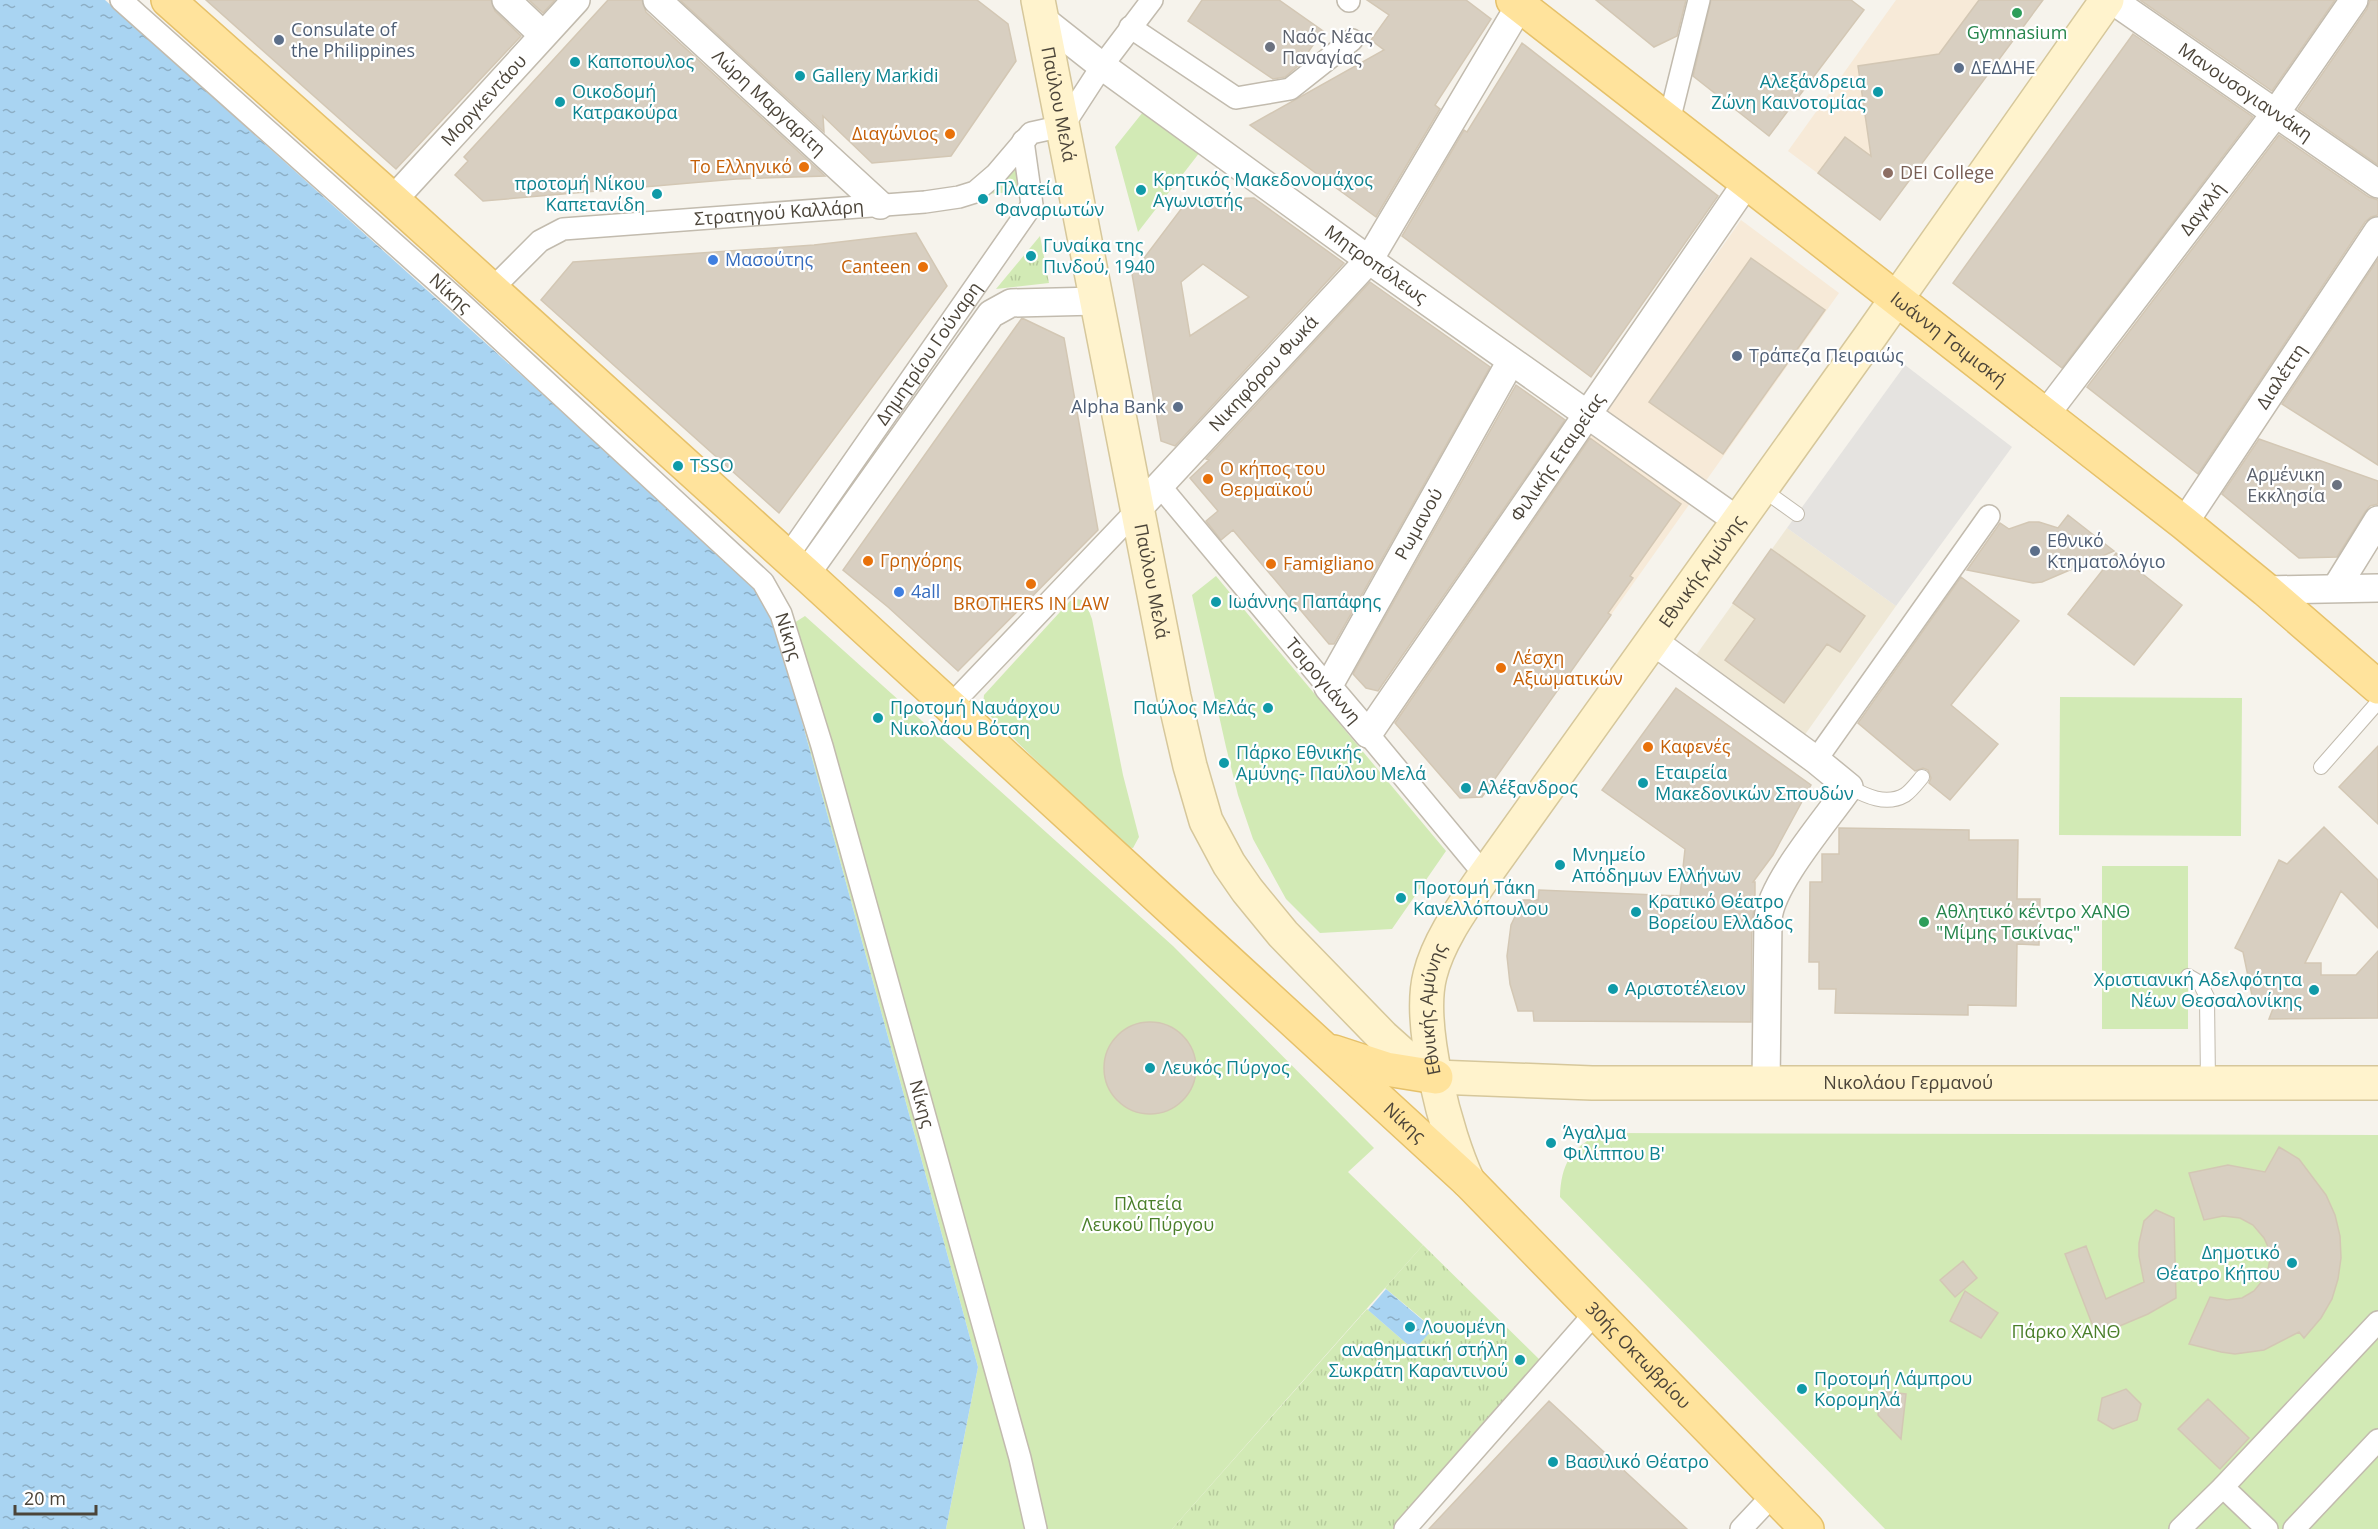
<svg xmlns="http://www.w3.org/2000/svg" width="2378" height="1529" font-family="'Open Sans',sans-serif">
<style>
.commercial{fill:#f7ead8}
.education{fill:#efe8d6}
.grass{fill:url(#grass-tufts)}
.green{fill:#d2eab5}
.parking{fill:#e5e3e0}
.water{fill:url(#water-ripples)}
.building{fill:#d8cfc1;stroke:#d3c7b4;stroke-width:1.5;fill-rule:evenodd}
.lines{fill:none;stroke-linecap:round;stroke-linejoin:round}
.service-casing{stroke:#c2bbae;stroke-width:16}
.pedestrian-casing{stroke:#c2bbae;stroke-width:24}
.minor-casing{stroke:#c2bbae;stroke-width:30}
.secondary-casing{stroke:#d6c79b;stroke-width:36}
.primary-casing{stroke:#e6c16a;stroke-width:36}
.service{stroke:#fff;stroke-width:14}
.pedestrian{stroke:#fff;stroke-width:21}
.minor{stroke:#fff;stroke-width:27}
.secondary{stroke:#fff3cd;stroke-width:33}
.primary{stroke:#ffe39c;stroke-width:33}
.leisure-dot{fill:#2e9e5b;stroke:#fff;stroke-width:2}
.service-dot{fill:#5c6f8a;stroke:#fff;stroke-width:2}
.worship-dot{fill:#6b7280;stroke:#fff;stroke-width:2}
.culture-dot{fill:#0f9aa8;stroke:#fff;stroke-width:2}
.food-dot{fill:#e8710a;stroke:#fff;stroke-width:2}
.education-dot{fill:#8d6e63;stroke:#fff;stroke-width:2}
.shop-dot{fill:#3f7fe0;stroke:#fff;stroke-width:2}
.labels{text-anchor:middle;stroke-width:4.5;stroke-linejoin:round;paint-order:stroke}
.service-label{font-size:18px;fill:#4e5e75;stroke:#fff;text-anchor:start}
.leisure-label{font-size:18px;fill:#27864d;stroke:#fff}
.worship-label{font-size:18px;fill:#5b616d;stroke:#fff;text-anchor:start}
.culture-label{font-size:18px;fill:#0d838f;stroke:#fff;text-anchor:start}
.street-label{font-size:18px;fill:#4b4439;stroke:#fff}
.food-label{font-size:18px;fill:#c56008;stroke:#fff;text-anchor:start}
.education-label{font-size:18px;fill:#785e54;stroke:#fff;text-anchor:start}
.shop-label{font-size:18px;fill:#366cbe;stroke:#fff;text-anchor:start}
.park-label{font-size:18px;fill:#4a7f2a;stroke:#fff}
</style>
<defs>
<pattern id="grass-tufts" width="24" height="20" patternUnits="userSpaceOnUse" patternTransform="scale(1.5)"><rect width="24" height="20" fill="#d2eab5"/><path d="M3 7l-1-3M5 7V3M7 7l1-3M15 17l-1-3M17 17v-4M19 17l1-3" fill="none" stroke="#b6ca9c"/></pattern>
<pattern id="water-ripples" width="26" height="14" patternUnits="userSpaceOnUse" patternTransform="scale(1.5)"><rect width="26" height="14" fill="#a9d4f2"/><path d="M2 4q2-2 4 0t4 0M15 11q2-2 4 0t4 0" fill="none" stroke="#8caec5"/></pattern>
</defs>
<rect width="100%" height="100%" fill="#f6f3ec"/>
<path class="commercial" d="M 1896,0 L 2043,0 L 1880,220 L 1788,151 Z
M 1741,220 L 1839,293 L 1482,797 L 1460,798 L 1393,721 L 1568,465 Z"/>
<path class="education" d="M 1787,528 L 1896,606 L 1804,736 L 1694,658 Z"/>
<path class="grass" d="M 1021,162 L 1024,183 L 1014,192 L 986,194 Z
M 1040,236 L 1049,283 L 996,289 Z
M 1423,1245 L 1541,1361 L 1395,1529 L 1172,1529 L 1367,1309 L 1414,1350 L 1433,1328 L 1385,1288 Z"/>
<path class="green" d="M 1143,112 L 1200,152 L 1138,232 L 1115,147 Z
M 1216,576 L 1446,851 L 1392,929 L 1320,933 L 1286,899 L 1253,839 L 1238,795 L 1226,747 L 1192,595 Z
M 1078,599 L 1085,601 L 1092,619 L 1123,775 L 1139,837 L 1133,848 L 1126,847 L 986,712 L 983,705 L 984,695 L 1070,601 Z
M 805,616 L 1173,946 L 1374,1148 L 1348,1172 L 1423,1245 L 1172,1529 L 946,1529 L 978,1367 L 779,637 L 786,628 Z
M 2060,697 L 2242,698 L 2241,836 L 2059,835 Z
M 2102,866 L 2188,866 L 2188,1029 L 2102,1029 Z
M 1601,1133 L 2378,1135 L 2378,1529 L 1885,1529 L 1560,1197 C 1561,1164 1571,1148 1601,1133 Z"/>
<path class="parking" d="M 1905,365 L 2012,447 L 1896,606 L 1787,528 Z"/>
<path class="water" d="M 0,0 L 105,0 L 741,573 L 762,599 L 779,637 L 978,1367 L 946,1529 L 0,1529 Z
M 1386,1289 L 1433,1329 L 1414,1350 L 1368,1310 Z"/>
<path class="building" d="M 206,0 L 491,0 L 495,11 L 521,36 L 396,169 Z
M 529,0 L 555,0 L 543,13 Z
M 608,0 L 642,0 L 646,12 L 825,176 L 736,179 L 483,201 L 455,175 L 468,161 L 464,157 Z
M 680,0 L 977,0 L 1008,24 L 1016,61 L 951,156 L 872,163 L 823,116 L 824,132 Z
M 1202,0 L 1279,0 L 1323,31 L 1299,65 L 1285,77 L 1273,79 L 1188,21 Z
M 1367,0 L 1466,0 L 1491,19 L 1435,105 L 1440,109 L 1376,217 L 1250,125 L 1384,50 L 1371,40 L 1389,15 Z
M 1596,0 L 1686,0 L 1677,36 L 1654,47 Z
M 1711,0 L 1851,0 L 1864,10 L 1769,136 L 1693,76 Z
M 1979,0 L 2043,0 L 1880,220 L 1818,173 L 1845,137 L 1871,156 L 1858,66 L 1939,54 Z
M 2140,0 L 2335,0 L 2272,91 Z
M 2370,0 L 2378,0 L 2378,165 L 2298,109 L 2367,9 Z
M 2133,34 L 2253,117 L 2062,368 L 1953,283 Z
M 1522,43 L 1718,196 L 1591,377 L 1402,236 L 1464,130 L 1467,132 Z
M 2279,135 L 2369,197 L 2378,200 L 2378,215 L 2371,217 L 2365,222 L 2198,474 L 2087,387 Z
M 1254,198 L 1344,263 L 1175,446 L 1161,441 L 1132,274 L 1188,200 ZM 1203,264 L 1249,297 L 1190,336 L 1181,282 Z
M 916,233 L 947,286 L 779,513 L 541,300 L 573,262 L 814,245 Z
M 1751,258 L 1825,310 L 1723,454 L 1649,402 Z
M 2378,259 L 2378,465 L 2282,404 Z
M 1370,282 L 1490,367 L 1334,644 L 1329,644 L 1233,530 L 1221,540 L 1206,521 L 1218,511 L 1190,478 L 1209,460 L 1206,459 Z
M 1022,318 L 1064,338 L 1098,530 L 958,671 L 888,607 L 843,570 Z
M 1516,385 L 1565,420 L 1378,691 L 1366,688 L 1353,674 Z
M 1590,438 L 1681,504 L 1630,576 L 1633,578 L 1608,613 L 1611,615 L 1482,797 L 1460,798 L 1395,723 Z
M 2259,439 L 2378,481 L 2378,504 L 2370,506 L 2365,512 L 2337,557 L 2299,558 L 2222,494 Z
M 2068,515 L 2114,551 L 2042,582 L 2033,583 L 1967,570 L 2000,523 L 2009,529 L 2029,522 L 2039,522 L 2058,528 Z
M 1771,549 L 1865,616 L 1840,652 L 1827,644 L 1784,703 L 1725,660 L 1755,619 L 1733,603 Z
M 2116,553 L 2182,605 L 2134,665 L 2068,614 Z
M 1961,577 L 2019,621 L 1951,705 L 1998,744 L 1950,800 L 1929,783 L 1931,778 L 1928,770 L 1923,768 L 1915,771 L 1858,723 Z
M 1676,688 L 1811,785 L 1773,855 L 1753,882 L 1755,882 L 1755,906 L 1752,919 L 1751,1022 L 1534,1021 L 1533,1011 L 1518,1011 L 1510,984 L 1507,956 L 1511,925 L 1523,900 L 1538,900 L 1539,890 L 1680,896 L 1685,849 L 1602,790 Z
M 2378,746 L 2378,824 L 2339,787 Z
M 2324,827 L 2378,880 L 2378,928 L 2341,891 L 2305,963 L 2321,963 L 2321,975 L 2356,975 L 2378,951 L 2378,1018 L 2269,1019 L 2274,1006 L 2254,1005 L 2243,952 L 2235,948 L 2279,860 L 2287,864 Z
M 1839,828 L 1969,830 L 1969,840 L 2018,840 L 2017,899 L 2040,899 L 2039,945 L 2017,944 L 2016,1006 L 1968,1005 L 1968,1015 L 1835,1013 L 1836,989 L 1819,989 L 1819,962 L 1809,962 L 1810,882 L 1822,882 L 1822,854 L 1839,854 Z
M1104 1068a46 46 0 1 1 92 0a46 46 0 1 1-92 0Z
M 2279,1147 L 2299,1159 L 2326,1195 L 2335,1215 L 2340,1236 L 2341,1258 L 2338,1279 L 2332,1299 L 2321,1318 L 2304,1338 L 2299,1332 L 2264,1350 L 2235,1354 L 2221,1352 L 2189,1344 L 2210,1297 L 2227,1300 L 2242,1298 L 2254,1291 L 2267,1275 L 2270,1259 L 2269,1249 L 2264,1238 L 2253,1225 L 2240,1218 L 2223,1216 L 2204,1220 L 2189,1173 L 2228,1165 L 2265,1172 Z
M 2156,1210 L 2174,1218 L 2176,1298 L 2148,1314 L 2115,1328 L 2094,1329 L 2065,1254 L 2086,1246 L 2106,1299 L 2144,1282 L 2139,1256 L 2139,1243 L 2144,1221 Z
M 1963,1261 L 1977,1278 L 1955,1297 L 1940,1280 Z
M 1965,1291 L 1998,1313 L 1981,1338 L 1950,1321 Z
M 2126,1389 L 2141,1404 L 2137,1420 L 2113,1429 L 2098,1420 L 2102,1398 Z
M 1880,1391 L 1906,1394 L 1901,1439 L 1878,1415 Z
M 2208,1399 L 2249,1438 L 2220,1469 L 2178,1429 Z
M 1549,1401 L 1687,1529 L 1429,1529 Z"/>
<g class="lines">
<g class="service-casing">
<path id="service" d="M 1762,489 L 1797,514
M 2321,767 L 2378,702
M 1849,787 C 1866,796 1886,806 1905,795 C 1911,791 1917,783 1922,777
M 2188,976 L 2200,983 L 2207,997 L 2208,1083"/>
</g>
<g class="pedestrian-casing">
<g id="pedestrian">
<path id="s1" d="M 121,0 L 461,303 L 763,582 L 781,614 L 822,746 L 1020,1458 L 1036,1529"/>
<path d="M 1348,0 L 1349,1"/>
<path d="M 1130,27 L 1236,98 L 1290,89 L 1352,40"/>
<path d="M 1669,121 L 1699,0"/>
<path id="s2" d="M 491,290 L 540,241 L 563,229 L 925,202 L 959,197 L 975,192 L 996,174 L 1031,133 L 1063,126 L 1102,66 L 1152,0"/>
<path d="M 1160,486 L 1328,687"/>
<path id="s3" d="M 787,557 L 1032,205 L 1023,141"/>
<path d="M 950,706 L 1137,510"/>
<path d="M 1368,734 L 1485,875"/>
<path d="M 1816,760 L 1989,516"/>
<path d="M 2223,1487 L 2267,1529"/>
<path d="M 1405,1529 L 1596,1312"/>
<path d="M 1741,1529 L 1773,1495"/>
<path d="M 2180,1529 L 2223,1487 L 2378,1322"/>
<path d="M 2294,1529 L 2378,1440"/>
</g>
</g>
<g class="minor-casing">
<g id="minor">
<path d="M 506,0 L 543,35"/>
<path id="s4" d="M 657,0 L 880,205"/>
<path id="s5" d="M 2112,0 L 2378,184"/>
<path id="s6" d="M 1041,18 L 1098,63 L 1369,260 L 1738,521"/>
<path id="s7" d="M 393,200 L 576,0"/>
<path id="s8" d="M 1511,361 L 1328,687 L 1368,734 L 1747,182"/>
<path id="s9" d="M 2046,414 L 2275,114 L 2354,0"/>
<path id="s10" d="M 1137,510 L 1369,260 L 1523,0"/>
<path id="s11" d="M 2184,523 L 2378,231"/>
<path d="M 806,574 L 991,314 L 1011,303 L 1097,301"/>
<path d="M 2336,588 L 2378,520"/>
<path d="M 2266,590 L 2378,588"/>
<path d="M 1653,641 L 1816,760 L 1849,787 C 1827,819 1771,883 1768,919 L 1766,1084"/>
</g>
</g>
<g class="secondary-casing">
<g id="secondary">
<path id="s12" d="M 1038,0 L 1174,697 L 1190,766 L 1206,821 L 1229,864 L 1247,890 L 1283,934 L 1383,1037 L 1411,1062 L 1436,1077 L 1592,1083 L 2378,1083"/>
<path id="s13" d="M 1468,1181 C 1446,1135 1417,1025 1430,975 C 1439,939 1464,906 1485,875 L 1869,338 L 2107,0"/>
</g>
</g>
<g class="primary-casing">
<g id="primary">
<path id="s14" d="M 168,0 L 393,200 L 806,574 L 1468,1181 L 1807,1529"/>
<path id="s15" d="M 1513,0 L 2184,523 L 2266,590 L 2378,687"/>
<path d="M 1334,1052 L 1386,1069 L 1436,1077"/>
</g>
</g>
<use href="#service" class="service"/>
<use href="#pedestrian" class="pedestrian"/>
<use href="#minor" class="minor"/>
<use href="#secondary" class="secondary"/>
<use href="#primary" class="primary"/>
</g>
<g class="leisure-dot">
<circle cx="2017" cy="13" r="6"/>
<circle cx="1924" cy="922" r="6"/>
</g>
<g class="service-dot">
<circle cx="279" cy="40" r="6"/>
<circle cx="1959" cy="68" r="6"/>
<circle cx="1737" cy="356" r="6"/>
<circle cx="1178" cy="407" r="6"/>
<circle cx="2035" cy="551" r="6"/>
</g>
<g class="worship-dot">
<circle cx="1270" cy="47" r="6"/>
<circle cx="2337" cy="485" r="6"/>
</g>
<g class="culture-dot">
<circle cx="575" cy="62" r="6"/>
<circle cx="800" cy="76" r="6"/>
<circle cx="1878" cy="92" r="6"/>
<circle cx="560" cy="102" r="6"/>
<circle cx="1141" cy="190" r="6"/>
<circle cx="657" cy="194" r="6"/>
<circle cx="983" cy="199" r="6"/>
<circle cx="1031" cy="256" r="6"/>
<circle cx="678" cy="466" r="6"/>
<circle cx="1216" cy="602" r="6"/>
<circle cx="1268" cy="708" r="6"/>
<circle cx="878" cy="718" r="6"/>
<circle cx="1224" cy="763" r="6"/>
<circle cx="1643" cy="783" r="6"/>
<circle cx="1466" cy="788" r="6"/>
<circle cx="1560" cy="865" r="6"/>
<circle cx="1401" cy="898" r="6"/>
<circle cx="1636" cy="912" r="6"/>
<circle cx="1613" cy="989" r="6"/>
<circle cx="2314" cy="990" r="6"/>
<circle cx="1150" cy="1068" r="6"/>
<circle cx="1551" cy="1143" r="6"/>
<circle cx="2292" cy="1263" r="6"/>
<circle cx="1410" cy="1327" r="6"/>
<circle cx="1520" cy="1360" r="6"/>
<circle cx="1802" cy="1389" r="6"/>
<circle cx="1553" cy="1462" r="6"/>
</g>
<g class="food-dot">
<circle cx="950" cy="134" r="6"/>
<circle cx="804" cy="167" r="6"/>
<circle cx="923" cy="267" r="6"/>
<circle cx="1208" cy="479" r="6"/>
<circle cx="868" cy="561" r="6"/>
<circle cx="1271" cy="564" r="6"/>
<circle cx="1031" cy="584" r="6"/>
<circle cx="1501" cy="668" r="6"/>
<circle cx="1648" cy="747" r="6"/>
</g>
<circle class="education-dot" cx="1888" cy="173" r="6"/>
<g class="shop-dot">
<circle cx="713" cy="260" r="6"/>
<circle cx="899" cy="592" r="6"/>
</g>
<g class="labels">
<g class="service-label">
<text x="291" y="36">Consulate of<tspan x="291" dy="21">the Philippines</tspan></text>
<text x="1971" y="74">ΔΕΔΔΗΕ</text>
<text x="1749" y="362">Τράπεζα Πειραιώς</text>
<text x="1166" y="413" text-anchor="end">Alpha Bank</text>
<text x="2047" y="547">Εθνικό<tspan x="2047" dy="21">Κτηματολόγιο</tspan></text>
</g>
<g class="leisure-label">
<text x="2017" y="39">Gymnasium</text>
<text x="1936" y="918" text-anchor="start">Αθλητικό κέντρο ΧΑΝΘ<tspan x="1936" dy="21">"Μίμης Τσικίνας"</tspan></text>
</g>
<g class="worship-label">
<text x="1282" y="43">Ναός Νέας<tspan x="1282" dy="21">Παναγίας</tspan></text>
<text x="2325" y="481" text-anchor="end">Αρμένικη<tspan x="2325" dy="21">Εκκλησία</tspan></text>
</g>
<g class="culture-label">
<text x="587" y="68">Καποπουλος</text>
<text x="812" y="82">Gallery Markidi</text>
<text x="1866" y="88" text-anchor="end">Αλεξάνδρεια<tspan x="1866" dy="21">Ζώνη Καινοτομίας</tspan></text>
<text x="572" y="98">Οικοδομή<tspan x="572" dy="21">Κατρακούρα</tspan></text>
<text x="1153" y="186">Κρητικός Μακεδονομάχος<tspan x="1153" dy="21">Αγωνιστής</tspan></text>
<text x="645" y="190" text-anchor="end">προτομή Νίκου<tspan x="645" dy="21">Καπετανίδη</tspan></text>
<text x="995" y="195">Πλατεία<tspan x="995" dy="21">Φαναριωτών</tspan></text>
<text x="1043" y="252">Γυναίκα της<tspan x="1043" dy="21">Πινδού, 1940</tspan></text>
<text x="690" y="472">TSSO</text>
<text x="1228" y="608">Ιωάννης Παπάφης</text>
<text x="890" y="714">Προτομή Ναυάρχου<tspan x="890" dy="21">Νικολάου Βότση</tspan></text>
<text x="1256" y="714" text-anchor="end">Παύλος Μελάς</text>
<text x="1236" y="759">Πάρκο Εθνικής<tspan x="1236" dy="21">Αμύνης- Παύλου Μελά</tspan></text>
<text x="1655" y="779">Εταιρεία<tspan x="1655" dy="21">Μακεδονικών Σπουδών</tspan></text>
<text x="1478" y="794">Αλέξανδρος</text>
<text x="1572" y="861">Μνημείο<tspan x="1572" dy="21">Απόδημων Ελλήνων</tspan></text>
<text x="1413" y="894">Προτομή Τάκη<tspan x="1413" dy="21">Κανελλόπουλου</tspan></text>
<text x="1648" y="908">Κρατικό Θέατρο<tspan x="1648" dy="21">Βορείου Ελλάδος</tspan></text>
<text x="2302" y="986" text-anchor="end">Χριστιανική Αδελφότητα<tspan x="2302" dy="21">Νέων Θεσσαλονίκης</tspan></text>
<text x="1625" y="995">Αριστοτέλειον</text>
<text x="1162" y="1074">Λευκός Πύργος</text>
<text x="1563" y="1139">Άγαλμα<tspan x="1563" dy="21">Φιλίππου Β'</tspan></text>
<text x="2280" y="1259" text-anchor="end">Δημοτικό<tspan x="2280" dy="21">Θέατρο Κήπου</tspan></text>
<text x="1422" y="1333">Λουομένη</text>
<text x="1508" y="1356" text-anchor="end">αναθηματική στήλη<tspan x="1508" dy="21">Σωκράτη Καραντινού</tspan></text>
<text x="1814" y="1385">Προτομή Λάμπρου<tspan x="1814" dy="21">Κορομηλά</tspan></text>
<text x="1565" y="1468">Βασιλικό Θέατρο</text>
</g>
<g class="street-label">
<text dy="6" stroke="none"><textPath href="#s5" startOffset="162">Μανουσογιαννάκη</textPath></text>
<text dy="6" stroke="none"><textPath href="#s7" startOffset="135">Μοργκεντάου</textPath></text>
<text dy="6" stroke="none"><textPath href="#s4" startOffset="152">Λώρη Μαργαρίτη</textPath></text>
<text dy="6" stroke="none"><textPath href="#s12" startOffset="106">Παύλου Μελά</textPath></text>
<text dy="6" stroke="none"><textPath href="#s9" startOffset="258">Δαγκλή</textPath></text>
<text dy="6" stroke="none"><textPath href="#s2" startOffset="312">Στρατηγού Καλλάρη</textPath></text>
<text dy="6" stroke="none"><textPath href="#s6" startOffset="416">Μητροπόλεως</textPath></text>
<text dy="6" stroke="none"><textPath href="#s1" startOffset="441">Νίκης</textPath></text>
<text dy="6" stroke="none"><textPath href="#s15" startOffset="552">Ιωάννη Τσιμισκή</textPath></text>
<text dy="6" stroke="none"><textPath href="#s3" startOffset="248">Δημητρίου Γούναρη</textPath></text>
<text dy="6" stroke="none"><textPath href="#s10" startOffset="186">Νικηφόρου Φωκά</textPath></text>
<text dy="6" stroke="none"><textPath href="#s11" startOffset="176">Διαλέττη</textPath></text>
<text dy="6" stroke="none"><textPath href="#s8" startOffset="771">Φιλικής Εταιρείας</textPath></text>
<text transform="translate(1419 524) rotate(-61)" y="6">Ρωμανού</text>
<text dy="6" stroke="none"><textPath href="#s13" startOffset="700">Εθνικής Αμύνης</textPath></text>
<text dy="6" stroke="none"><textPath href="#s12" startOffset="592">Παύλου Μελά</textPath></text>
<text dy="6" stroke="none"><textPath href="#s1" startOffset="927">Νίκης</textPath></text>
<text transform="translate(1323 681) rotate(50)" y="6">Τσιρογιάννη</text>
<text dy="6" stroke="none"><textPath href="#s13" startOffset="178">Εθνικής Αμύνης</textPath></text>
<text dy="6" stroke="none"><textPath href="#s12" startOffset="1658">Νικολάου Γερμανού</textPath></text>
<text dy="6" stroke="none"><textPath href="#s1" startOffset="1413">Νίκης</textPath></text>
<text dy="6" stroke="none"><textPath href="#s14" startOffset="1670">Νίκης</textPath></text>
<text dy="6" stroke="none"><textPath href="#s14" startOffset="2000">30ής Οκτωβρίου</textPath></text>
</g>
<g class="food-label">
<text x="938" y="140" text-anchor="end">Διαγώνιος</text>
<text x="792" y="173" text-anchor="end">Το Ελληνικό</text>
<text x="911" y="273" text-anchor="end">Canteen</text>
<text x="1220" y="475">Ο κήπος του<tspan x="1220" dy="21">Θερμαϊκού</tspan></text>
<text x="880" y="567">Γρηγόρης</text>
<text x="1283" y="570">Famigliano</text>
<text x="1031" y="610" text-anchor="middle">BROTHERS IN LAW</text>
<text x="1513" y="664">Λέσχη<tspan x="1513" dy="21">Αξιωματικών</tspan></text>
<text x="1660" y="753">Καφενές</text>
</g>
<g class="education-label">
<text x="1900" y="179">DEI College</text>
</g>
<g class="shop-label">
<text x="725" y="266">Μασούτης</text>
<text x="911" y="598">4all</text>
</g>
<g class="park-label">
<text x="1148" y="1210">Πλατεία<tspan x="1148" dy="21">Λευκού Πύργου</tspan></text>
<text x="2066" y="1338">Πάρκο ΧΑΝΘ</text>
</g>
</g>
<path d="M15 1505v9h81v-9" fill="none" stroke="#4b4439" stroke-width="3"/>
<text x="24" y="1505" font-size="18" fill="#4b4439" stroke="#ffffff" stroke-width="4.5" paint-order="stroke">20 m</text>
</svg>
